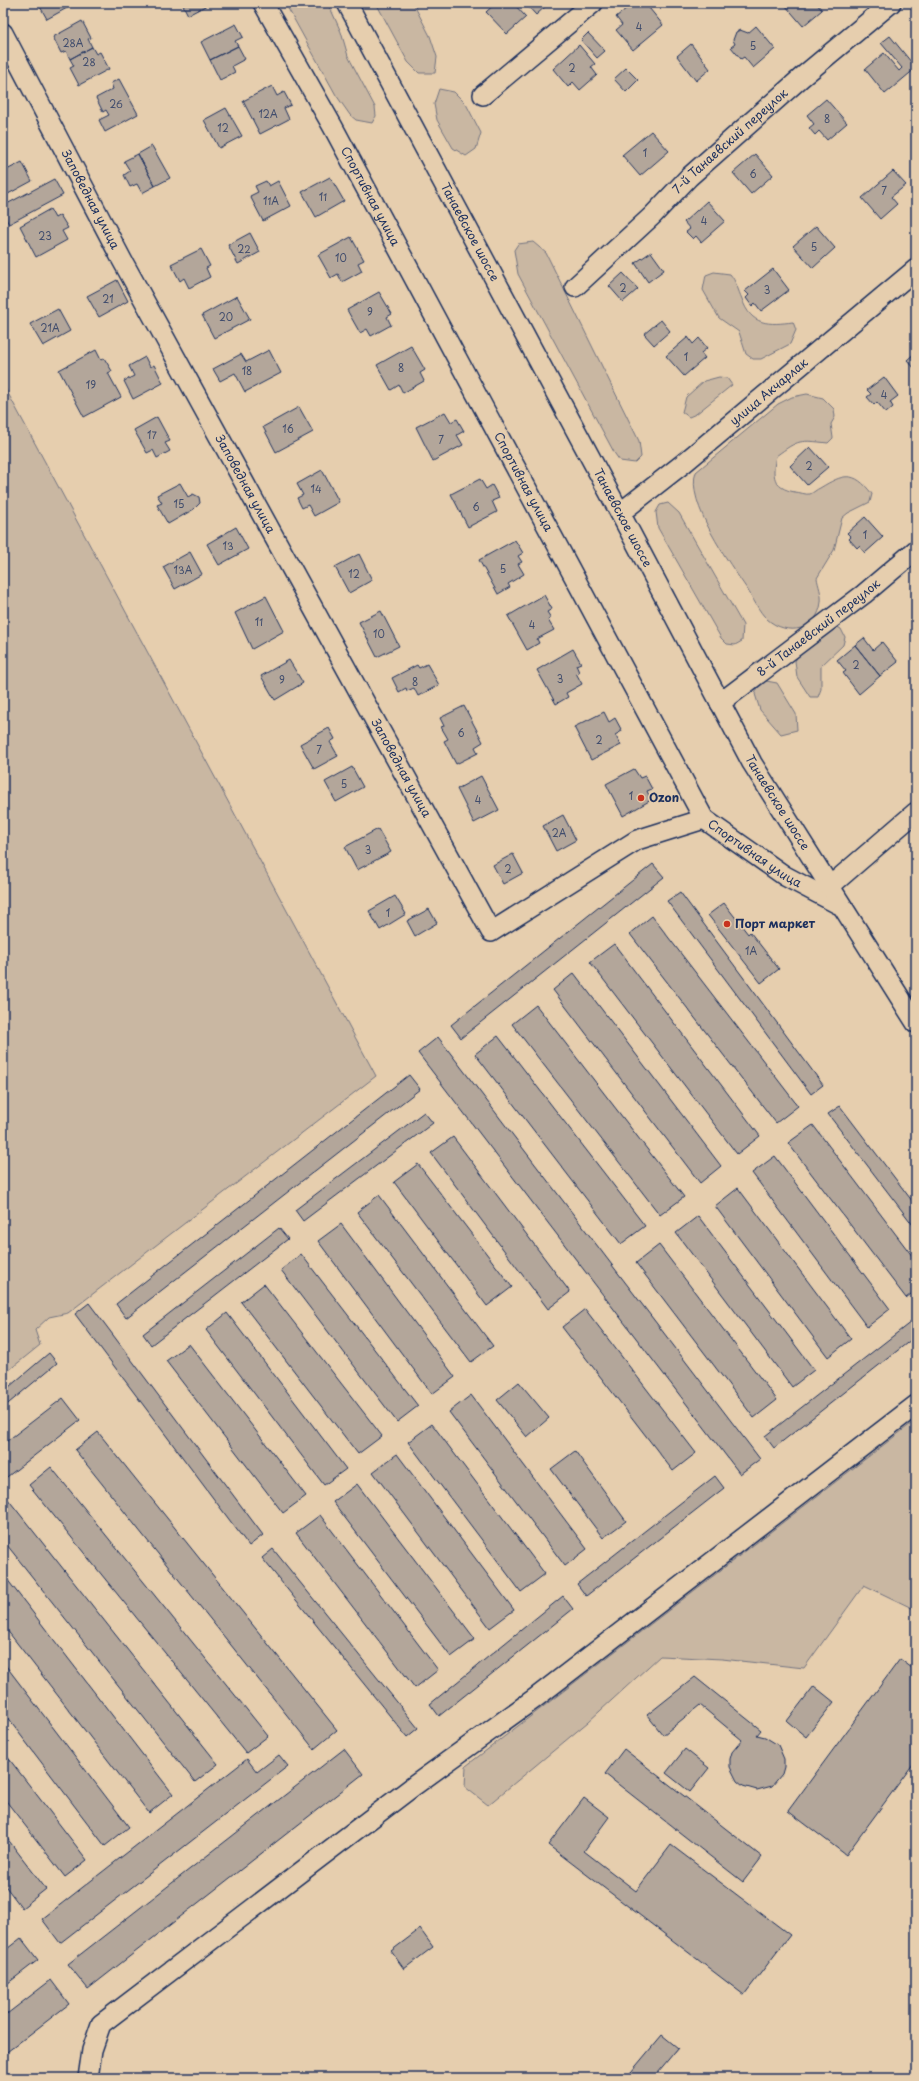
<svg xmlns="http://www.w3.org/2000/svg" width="919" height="2081" font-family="'Playpen Sans',sans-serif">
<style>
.green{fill:#c9b7a2;stroke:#727380}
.building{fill:#b3a69a;stroke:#1b2f5e}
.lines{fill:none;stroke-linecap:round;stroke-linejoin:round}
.minor-casing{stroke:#1b2f5e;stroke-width:22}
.minor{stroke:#e6ceae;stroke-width:19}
.poi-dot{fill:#c8321e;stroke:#e6ceae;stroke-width:1.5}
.labels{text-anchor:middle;stroke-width:3;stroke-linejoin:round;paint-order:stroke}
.number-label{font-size:10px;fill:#414d6d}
.street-label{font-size:12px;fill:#1b2f5e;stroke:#e6ceae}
.poi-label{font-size:12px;font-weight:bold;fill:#1b2f5e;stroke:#e6ceae;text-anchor:start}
</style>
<rect width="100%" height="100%" fill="#e6ceae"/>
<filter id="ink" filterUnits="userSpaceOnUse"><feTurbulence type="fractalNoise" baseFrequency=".025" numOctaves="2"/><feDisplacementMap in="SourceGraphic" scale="8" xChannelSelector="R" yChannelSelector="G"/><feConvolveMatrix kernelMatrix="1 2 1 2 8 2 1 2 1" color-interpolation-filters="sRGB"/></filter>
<g filter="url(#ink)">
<path class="green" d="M 285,3 L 328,3 L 341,32 L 348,56 L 375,107 L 376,116 L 372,123 L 356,120 L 350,115 L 336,95 Z
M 376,3 L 413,3 L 430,36 L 437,57 L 435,73 L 419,73 L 408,62 Z
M 439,89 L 454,92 L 466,104 L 481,133 L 476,149 L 466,156 L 453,148 L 437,120 L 434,104 Z
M 533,242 L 546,253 L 639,441 L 641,457 L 635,463 L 620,461 L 615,454 L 518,274 L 514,250 L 518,244 Z
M 714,272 L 730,274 C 736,281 738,290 742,299 C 751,326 769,325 793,322 L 796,330 L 790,344 L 761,359 L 753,359 L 746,354 L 739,332 L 719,318 L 703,290 L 706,275 Z
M 719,377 L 727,378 L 732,385 L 696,414 L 689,417 L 682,412 L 686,397 L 704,381 Z
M 3,384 L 376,1076 L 68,1313 L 49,1317 L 35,1330 L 40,1345 L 3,1375 Z
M 807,394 L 823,398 L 834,409 L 835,417 L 831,424 L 833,438 L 828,443 C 800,440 799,439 776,456 C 772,475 772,488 795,492 C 799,492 806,495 810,494 C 813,493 817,489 820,488 C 843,474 854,470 872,494 L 870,502 L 848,513 L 842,518 L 834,550 L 817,578 C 818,585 822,594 821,602 C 818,631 787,637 767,619 C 759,612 753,598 747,589 C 730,564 685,502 696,472 L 778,404 L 792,397 Z
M 668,503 L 679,513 L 743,625 L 742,641 L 735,645 L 727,644 L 721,638 L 658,528 L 656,512 L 660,505 Z
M 834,625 L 841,629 L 845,637 L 843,645 L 821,666 L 821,689 L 818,697 L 810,697 L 797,677 L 795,661 L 799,654 Z
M 761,680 L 777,683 L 796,714 L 797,730 L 781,734 L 760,710 L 755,694 Z
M 916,1420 L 916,1610 L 864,1585 L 804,1668 L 722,1659 L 660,1656 L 588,1722 L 488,1805 L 465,1787 L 466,1766 Z"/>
<path class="building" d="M 38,3 L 76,3 L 47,19 Z
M 182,3 L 211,3 L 188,15 Z
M 496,3 L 513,3 L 526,17 L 507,34 L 486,12 Z
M 525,3 L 545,3 L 547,5 L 536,15 Z
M 633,3 L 645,3 L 663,25 L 633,50 L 616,30 L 622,25 L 616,17 Z
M 787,3 L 816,3 L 822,10 L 803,26 L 785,5 Z
M 82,21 L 91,38 L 88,39 L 92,47 L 70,59 L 66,51 L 61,53 L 53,37 Z
M 236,24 L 243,37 L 235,41 L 238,46 L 210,60 L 201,42 Z
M 756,26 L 775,49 L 753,68 L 744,57 L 741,59 L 731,47 L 735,44 L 733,40 L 736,32 L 740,30 L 748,33 Z
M 588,33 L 605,51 L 597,58 L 581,40 Z
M 890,36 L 916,68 L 885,94 L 865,69 L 884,53 L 899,71 L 902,68 L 881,43 Z
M 691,44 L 710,69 L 696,81 L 677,56 Z
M 579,45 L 595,64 L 591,67 L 597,75 L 580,90 L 573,82 L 568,87 L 553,69 Z
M 238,46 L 245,59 L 232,66 L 235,72 L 220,80 L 210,60 Z
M 92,47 L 96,54 L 100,52 L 109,69 L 79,85 L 70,68 L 74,66 L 70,59 Z
M 626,68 L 638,80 L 626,92 L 614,79 Z
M 119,79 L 138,114 L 105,132 L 99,120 L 109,115 L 106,110 L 103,112 L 96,98 L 113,89 L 111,83 Z
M 272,86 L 277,96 L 284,92 L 291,105 L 284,108 L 289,119 L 260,134 L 243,101 Z
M 826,99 L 847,123 L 827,140 L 819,131 L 815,135 L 809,128 L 814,124 L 807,115 Z
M 226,108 L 242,136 L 219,148 L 204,120 Z
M 651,131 L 669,151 L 640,176 L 622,155 Z
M 152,146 L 170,178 L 155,186 L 138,154 Z
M 138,154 L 155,186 L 142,193 L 137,184 L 130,187 L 124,175 L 130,171 L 124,161 Z
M 755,154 L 773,175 L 751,194 L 733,173 Z
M 22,162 L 32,181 L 8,194 L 3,185 L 3,172 Z
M 893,171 L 906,185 L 891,197 L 897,204 L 880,219 L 862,198 Z
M 330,177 L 344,201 L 316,217 L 302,192 Z
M 54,179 L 63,195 L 9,224 L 3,214 L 3,206 Z
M 266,181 L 269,186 L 278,181 L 291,206 L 263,221 L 250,196 L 258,192 L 255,186 Z
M 707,201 L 725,221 L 701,242 L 696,236 L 693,239 L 686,232 L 690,229 L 684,222 Z
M 50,209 L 55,218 L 60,215 L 68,228 L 62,231 L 67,240 L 36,257 L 20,226 Z
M 816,226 L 835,248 L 813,268 L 793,246 Z
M 250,233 L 260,252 L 238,264 L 228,245 Z
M 351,237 L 364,260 L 358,263 L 362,271 L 342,282 L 338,274 L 331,278 L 318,255 Z
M 201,249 L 210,266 L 206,268 L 210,277 L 189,288 L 184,278 L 180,281 L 171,264 Z
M 651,252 L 664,270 L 648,282 L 635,263 Z
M 773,269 L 789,290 L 761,311 L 755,303 L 752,306 L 746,298 L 749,295 L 745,291 Z
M 623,273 L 638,289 L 623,302 L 609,286 Z
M 117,280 L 128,301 L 99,317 L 87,296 Z
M 379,292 L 392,314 L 387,317 L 391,325 L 371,336 L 367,329 L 360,333 L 347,310 Z
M 237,296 L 250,319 L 214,338 L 202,315 Z
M 58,309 L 70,331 L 43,346 L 30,324 Z
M 661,320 L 670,331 L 654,345 L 644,334 Z
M 688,337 L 693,344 L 699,338 L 707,348 L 701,353 L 705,358 L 684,376 L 666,356 Z
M 411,346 L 425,370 L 420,373 L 424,381 L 403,393 L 399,385 L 391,390 L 377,365 Z
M 96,350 L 101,360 L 104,358 L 112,371 L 108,373 L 121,397 L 84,417 L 59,370 Z
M 269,350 L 281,373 L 245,392 L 235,373 L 220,381 L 213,369 L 241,354 L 246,362 Z
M 916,352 L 916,370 L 907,360 Z
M 145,357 L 150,367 L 154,365 L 163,383 L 133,399 L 124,381 L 134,376 L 129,366 Z
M 884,377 L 898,396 L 890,402 L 893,407 L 886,413 L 877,402 L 874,405 L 867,397 L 871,394 L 867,390 Z
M 299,407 L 313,432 L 276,452 L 263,427 Z
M 445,412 L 451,422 L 457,419 L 464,431 L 457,435 L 463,445 L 433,461 L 416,427 Z
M 157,417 L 170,441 L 165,443 L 170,451 L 157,458 L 153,450 L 147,453 L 134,430 Z
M 810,447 L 828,467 L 807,485 L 790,466 Z
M 322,470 L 339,502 L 314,516 L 308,505 L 302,508 L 297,498 L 303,495 L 297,484 Z
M 480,479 L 486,489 L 492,485 L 499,498 L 492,501 L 497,512 L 468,527 L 451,494 Z
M 180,483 L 188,497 L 193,494 L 199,497 L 200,503 L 194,509 L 168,524 L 157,505 L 162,503 L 157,495 Z
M 865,517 L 883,537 L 865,553 L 859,546 L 857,548 L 849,539 L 851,537 L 847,533 Z
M 236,527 L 248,549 L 219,565 L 207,544 Z
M 515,540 L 523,553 L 518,556 L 522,562 L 518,564 L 524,574 L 508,584 L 510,587 L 498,594 L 479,560 Z
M 190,552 L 202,574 L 175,589 L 163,567 Z
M 359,554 L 372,580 L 349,593 L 335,567 Z
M 544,595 L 552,609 L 547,612 L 551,618 L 548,620 L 554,630 L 537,639 L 539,643 L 527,650 L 508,616 Z
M 266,596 L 284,631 L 252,649 L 235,613 Z
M 381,611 L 399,646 L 377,657 L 359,622 Z
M 864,638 L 873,650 L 882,642 L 898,662 L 880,676 L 855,645 Z
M 855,645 L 880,676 L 859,694 L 843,673 L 846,671 L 837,660 Z
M 573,649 L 581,663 L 576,665 L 579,672 L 576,673 L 582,684 L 566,693 L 568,697 L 556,704 L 537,670 Z
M 289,660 L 303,683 L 275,700 L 261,676 Z
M 427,664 L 439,685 L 418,696 L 414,688 L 407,691 L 406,688 L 399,692 L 392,678 L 417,665 L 419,668 Z
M 464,706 L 483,742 L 475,747 L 478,753 L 456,764 L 444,741 L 448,739 L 441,727 L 444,726 L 440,718 Z
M 604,712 L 609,722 L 615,718 L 622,731 L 615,735 L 621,745 L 591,760 L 574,727 Z
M 329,728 L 335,739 L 330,742 L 338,756 L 314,769 L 300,744 Z
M 352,767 L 363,787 L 336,802 L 325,782 Z
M 634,769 L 640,778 L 645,776 L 652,789 L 647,791 L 651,800 L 623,816 L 606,784 Z
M 481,776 L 499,810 L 474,823 L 457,789 Z
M 563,815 L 576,840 L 556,851 L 543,826 Z
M 378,829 L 391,852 L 357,870 L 345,847 Z
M 513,854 L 523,873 L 503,884 L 493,865 Z
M 653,864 L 664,877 L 461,1038 L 451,1025 Z
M 680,892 L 823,1085 L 811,1094 L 667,901 Z
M 395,896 L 406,914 L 380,930 L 369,911 Z
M 724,903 L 748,934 L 750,932 L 779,969 L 761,983 L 708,915 Z
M 429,909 L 437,923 L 415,936 L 407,921 Z
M 652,916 L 798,1106 L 776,1123 L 630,934 Z
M 614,944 L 760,1136 L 737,1154 L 590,962 Z
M 574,973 L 721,1166 L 700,1183 L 553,990 Z
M 536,1005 L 684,1197 L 660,1215 L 512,1024 Z
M 498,1036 L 645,1226 L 621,1244 L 475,1054 Z
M 438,1037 L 760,1459 L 740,1474 L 418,1053 Z
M 409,1075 L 420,1089 L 126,1318 L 116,1304 Z
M 840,1106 L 916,1206 L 916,1229 L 828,1114 Z
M 424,1112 L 433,1123 L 303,1221 L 295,1210 Z
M 813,1125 L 916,1261 L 916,1290 L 906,1298 L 788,1143 Z
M 453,1137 L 570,1292 L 548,1309 L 431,1153 Z
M 775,1156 L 890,1309 L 867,1327 L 752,1173 Z
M 418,1164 L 512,1287 L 487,1306 L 394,1182 Z
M 738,1188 L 851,1339 L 828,1357 L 715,1206 Z
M 379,1195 L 493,1346 L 471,1362 L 357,1212 Z
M 698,1216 L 814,1370 L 792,1387 L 676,1233 Z
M 341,1224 L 455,1377 L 432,1394 L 318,1241 Z
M 279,1228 L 288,1239 L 151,1345 L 143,1334 Z
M 659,1245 L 777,1400 L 754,1418 L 636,1263 Z
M 301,1254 L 418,1406 L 397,1422 L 281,1270 Z
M 264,1284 L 382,1436 L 358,1454 L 241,1302 Z
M 89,1303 L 263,1535 L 249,1546 L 75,1314 Z
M 585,1309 L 696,1453 L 673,1471 L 562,1327 Z
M 227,1313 L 346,1469 L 324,1485 L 206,1330 Z
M 916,1318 L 916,1336 L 774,1448 L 765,1436 Z
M 189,1344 L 306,1496 L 283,1513 L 166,1361 Z
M 49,1353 L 57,1363 L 3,1408 L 3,1392 Z
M 519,1382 L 549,1418 L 527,1437 L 497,1400 Z
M 471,1395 L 587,1549 L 565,1566 L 449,1412 Z
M 63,1398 L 80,1420 L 3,1480 L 3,1444 Z
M 432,1424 L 545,1574 L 521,1592 L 408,1442 Z
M 98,1432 L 337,1730 L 314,1749 L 75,1450 Z
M 575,1451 L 626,1521 L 603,1538 L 551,1469 Z
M 397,1454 L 514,1610 L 490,1628 L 373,1472 Z
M 51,1467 L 268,1736 L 246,1753 L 29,1485 Z
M 715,1476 L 724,1488 L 586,1596 L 577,1584 Z
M 357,1484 L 475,1639 L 451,1657 L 333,1502 Z
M 7,1498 L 218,1764 L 195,1782 L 3,1540 L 3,1501 Z
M 320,1515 L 438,1670 L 415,1688 L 296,1533 Z
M 273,1549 L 418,1728 L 407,1737 L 262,1558 Z
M 3,1574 L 173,1794 L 149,1813 L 3,1625 Z
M 563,1596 L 573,1609 L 439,1716 L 430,1704 Z
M 900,1659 L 916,1671 L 916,1760 L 846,1855 L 788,1811 Z
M 3,1662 L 129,1827 L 105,1846 L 3,1712 Z
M 695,1677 L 761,1730 L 757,1735 L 765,1737 L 778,1745 L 784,1759 L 784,1767 L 782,1774 L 772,1786 L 757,1790 L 743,1786 L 737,1781 L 730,1767 L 730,1759 L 732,1752 L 742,1740 L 700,1705 L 663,1735 L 647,1715 Z
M 814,1686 L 834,1702 L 806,1737 L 787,1721 Z
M 344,1749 L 363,1774 L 88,1989 L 68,1964 Z
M 624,1749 L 762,1857 L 743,1882 L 605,1774 Z
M 685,1749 L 709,1768 L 690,1792 L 666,1773 Z
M 3,1751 L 87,1860 L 65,1877 L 3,1797 Z
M 279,1755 L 288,1766 L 60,1943 L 42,1919 L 247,1759 L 257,1772 Z
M 584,1798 L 609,1817 L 584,1851 L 636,1891 L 671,1845 L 790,1935 L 744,1995 L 548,1845 Z
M 3,1833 L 46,1889 L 22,1908 L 3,1883 Z
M 3,1916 L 7,1921 L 3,1924 Z
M 420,1929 L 433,1947 L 404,1969 L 391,1951 Z
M 21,1938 L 38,1960 L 3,1987 L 3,1952 Z
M 51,1980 L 69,2004 L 3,2055 L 3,2017 Z
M 662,2035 L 678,2048 L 653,2078 L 626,2078 Z"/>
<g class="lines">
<g class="minor-casing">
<g id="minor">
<path id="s1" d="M 263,3 L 333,127 L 704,819 L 785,876 L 838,904"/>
<path id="s2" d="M 347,3 L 620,513 L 752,763 L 916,1023"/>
<path id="s3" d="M 3,33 L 122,260 L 491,932 L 637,840 L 704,819"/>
<path d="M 483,95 L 593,3"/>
<path id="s4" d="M 575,287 L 652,216 L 689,177 L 802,77 L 891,3"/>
<path id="s5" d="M 620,513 L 684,463 L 916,269"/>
<path id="s6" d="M 720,703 L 864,594 L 916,550"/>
<path d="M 829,887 L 916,812"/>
<path d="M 88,2078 L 92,2050 L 101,2024 L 415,1785 L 534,1699 L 916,1405"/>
</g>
</g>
<use href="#minor" class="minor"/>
</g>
</g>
<g class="poi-dot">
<circle cx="641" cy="798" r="4"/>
<circle cx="727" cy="924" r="4"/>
</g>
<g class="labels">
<g class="number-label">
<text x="639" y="31">4</text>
<text x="73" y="47">28А</text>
<text x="753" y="50">5</text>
<text x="89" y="66">28</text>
<text x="572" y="72">2</text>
<text x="116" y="108">26</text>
<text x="268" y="118">12А</text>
<text x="827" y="123">8</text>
<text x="223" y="132">12</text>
<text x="645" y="157">1</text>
<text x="753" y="178">6</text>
<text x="884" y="195">7</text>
<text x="323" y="201">11</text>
<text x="271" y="205">11А</text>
<text x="704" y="225">4</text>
<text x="45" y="240">23</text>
<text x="814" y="251">5</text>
<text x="244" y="253">22</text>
<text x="341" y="262">10</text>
<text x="623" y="292">2</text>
<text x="767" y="294">3</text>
<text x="108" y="303">21</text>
<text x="370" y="316">9</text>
<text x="226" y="321">20</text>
<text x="50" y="332">21А</text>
<text x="686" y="361">1</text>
<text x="401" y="372">8</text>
<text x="247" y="375">18</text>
<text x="91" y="389">19</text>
<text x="884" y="399">4</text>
<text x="288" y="433">16</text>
<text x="152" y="439">17</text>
<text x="441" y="444">7</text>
<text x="809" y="470">2</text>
<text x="316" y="493">14</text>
<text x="179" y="508">15</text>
<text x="476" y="511">6</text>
<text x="865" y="539">1</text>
<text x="228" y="550">13</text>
<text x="503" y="573">5</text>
<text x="183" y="574">13А</text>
<text x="354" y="578">12</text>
<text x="259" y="626">11</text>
<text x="532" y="629">4</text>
<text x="379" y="638">10</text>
<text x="856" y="669">2</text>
<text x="560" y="683">3</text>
<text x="282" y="684">9</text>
<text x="415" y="686">8</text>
<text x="461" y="737">6</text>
<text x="599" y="744">2</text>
<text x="319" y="754">7</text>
<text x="344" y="788">5</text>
<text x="631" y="800">1</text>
<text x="478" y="804">4</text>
<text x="559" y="837">2А</text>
<text x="368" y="854">3</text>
<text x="508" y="873">2</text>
<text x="388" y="917">1</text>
<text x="751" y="955">1А</text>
</g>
<g class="street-label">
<text dy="4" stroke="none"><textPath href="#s4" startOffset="213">7-й Танаевский переулок</textPath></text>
<text dy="4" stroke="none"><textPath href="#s1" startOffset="221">Спортивная улица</textPath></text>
<text dy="4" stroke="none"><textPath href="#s3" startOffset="188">Заповедная улица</textPath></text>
<text dy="4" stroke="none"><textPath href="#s2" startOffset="260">Танаевское шоссе</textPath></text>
<text dy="4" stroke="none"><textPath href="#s5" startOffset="192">улица Акчарлак</textPath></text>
<text dy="4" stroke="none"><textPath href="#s1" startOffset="545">Спортивная улица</textPath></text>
<text dy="4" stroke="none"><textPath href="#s3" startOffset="512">Заповедная улица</textPath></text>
<text dy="4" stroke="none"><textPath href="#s2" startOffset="584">Танаевское шоссе</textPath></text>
<text dy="4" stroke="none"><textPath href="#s6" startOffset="124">8-й Танаевский переулок</textPath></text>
<text dy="4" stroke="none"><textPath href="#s3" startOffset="836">Заповедная улица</textPath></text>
<text dy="4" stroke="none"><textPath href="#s2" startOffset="908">Танаевское шоссе</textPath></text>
<text dy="4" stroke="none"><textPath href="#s1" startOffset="989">Спортивная улица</textPath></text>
</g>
<g class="poi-label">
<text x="649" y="802">Ozon</text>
<text x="735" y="928">Порт маркет</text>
</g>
</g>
<rect width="919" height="2081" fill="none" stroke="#e6ceae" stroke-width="16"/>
<rect x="8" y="8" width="903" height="2065" fill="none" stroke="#1b2f5e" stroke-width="1.5" filter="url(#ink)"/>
</svg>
